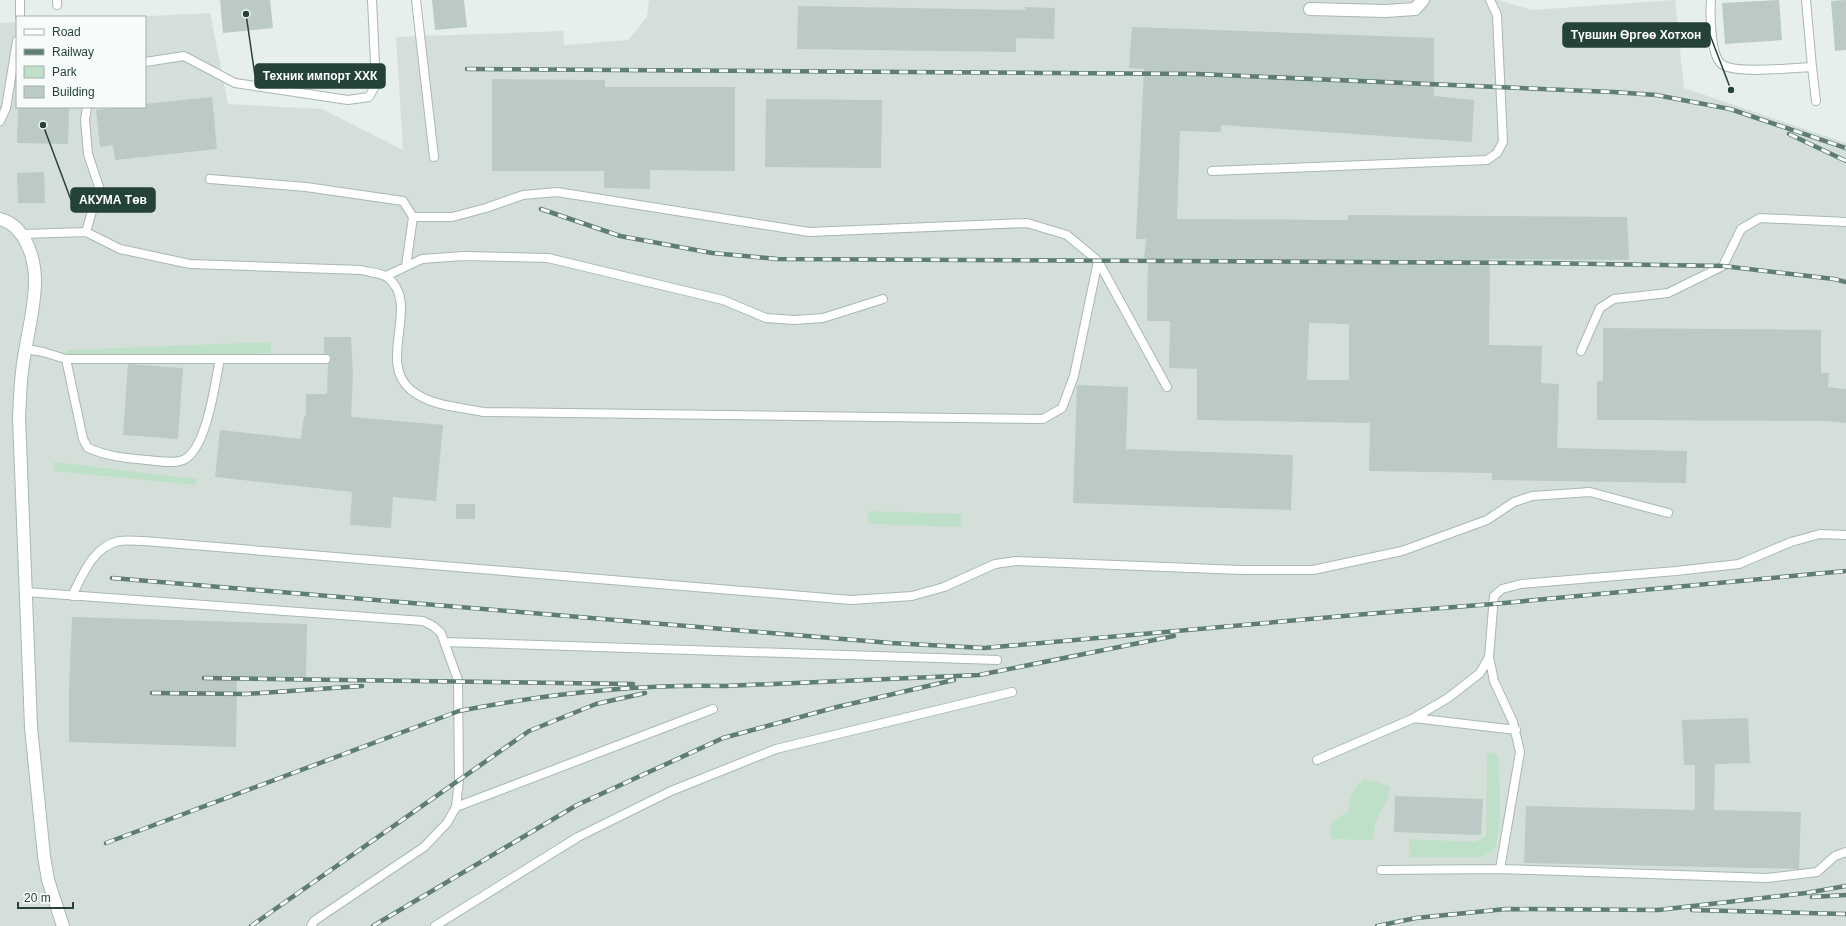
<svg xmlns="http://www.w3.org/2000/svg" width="1846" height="926" font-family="Arial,sans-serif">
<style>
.built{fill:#d4dfda}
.green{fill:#bfe0c8}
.building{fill:#bbcac4;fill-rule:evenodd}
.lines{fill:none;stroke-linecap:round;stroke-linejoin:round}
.service-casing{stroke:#a8b8b2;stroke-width:10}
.minor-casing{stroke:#a8b8b2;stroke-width:14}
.service{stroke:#fff;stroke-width:8}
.minor{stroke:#fff;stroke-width:12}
.rail-casing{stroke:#5f7d75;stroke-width:4.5}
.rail{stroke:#f7fbf9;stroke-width:3;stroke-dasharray:9;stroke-linecap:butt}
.leader{fill:none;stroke:#24423a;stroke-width:1.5}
.callout-dot{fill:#24423a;stroke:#f7fbf9;stroke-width:1.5}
.callout{fill:#24423a;stroke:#24423a;stroke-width:1.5}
.callout-label{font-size:12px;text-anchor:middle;font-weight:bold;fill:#fff}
</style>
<rect width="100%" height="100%" fill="#e6efeb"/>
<path class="built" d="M 649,0 L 1498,0 L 1532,10 L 1675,0 L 1684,88 L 1846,143 L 1846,926 L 0,926 L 0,23 L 17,22 L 17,107 L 145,107 L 145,17 L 129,17 L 210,13 L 228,104 L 322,109 L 403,150 L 396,37 L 563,31 L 564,45 L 628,40 L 647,17 Z"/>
<path class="green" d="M 270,342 L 271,353 L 68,359 L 68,350 Z
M 54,462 L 197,479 L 195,485 L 54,471 Z
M 868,511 L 962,514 L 961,527 L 869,524 Z
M 1490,752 L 1498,755 C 1500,772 1502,834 1495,847 C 1493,851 1487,854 1483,857 L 1410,857 L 1409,839 L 1476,842 L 1486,835 L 1487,755 Z
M 1364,779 L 1377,782 L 1390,787 L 1388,797 L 1375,823 L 1373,840 L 1331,839 L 1330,831 L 1332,822 L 1349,811 C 1350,794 1351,790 1364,779 Z"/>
<path class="building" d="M 220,0 L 270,0 L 273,28 L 223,33 Z
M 432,0 L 464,0 L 467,27 L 435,30 Z
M 1779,0 L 1782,40 L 1725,44 L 1722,3 Z
M 1846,0 L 1846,50 L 1835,51 L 1831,1 Z
M 798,6 L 1025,10 L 1025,7 L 1055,8 L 1054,39 L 1016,38 L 1016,52 L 797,49 Z
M 1132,27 L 1434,38 L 1434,96 L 1474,100 L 1472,142 L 1221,125 L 1221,132 L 1180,131 L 1177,219 L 1348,220 L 1348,215 L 1627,217 L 1629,260 L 1490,259 L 1489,345 L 1542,346 L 1541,383 L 1559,384 L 1557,448 L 1687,451 L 1686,483 L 1492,480 L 1492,473 L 1369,471 L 1370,423 L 1197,420 L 1197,369 L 1169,368 L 1170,321 L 1147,321 L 1148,258 L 1144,258 L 1146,239 L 1136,239 L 1144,69 L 1129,68 ZM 1309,323 L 1349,324 L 1349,380 L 1307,380 Z
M 492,79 L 605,80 L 605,87 L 735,87 L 735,171 L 650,170 L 650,189 L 604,188 L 604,171 L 492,171 Z
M 212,97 L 217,149 L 115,160 L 113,145 L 100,147 L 96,110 L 122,107 L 145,107 L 145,104 Z
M 766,99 L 882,100 L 881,168 L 765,167 Z
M 18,107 L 69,107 L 68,144 L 17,143 Z
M 44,172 L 45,203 L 18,203 L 17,173 Z
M 1603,328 L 1821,330 L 1821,373 L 1829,373 L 1828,387 L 1846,389 L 1846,423 L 1826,421 L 1597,420 L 1597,381 L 1603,381 Z
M 324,337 L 351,337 L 353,373 L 351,417 L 443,425 L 436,501 L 393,497 L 391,528 L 350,525 L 352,492 L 215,477 L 220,430 L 301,439 L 304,416 L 306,416 L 306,394 L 327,394 L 328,364 L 331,359 L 329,354 L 324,354 Z
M 128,364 L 183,368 L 178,439 L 123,435 Z
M 1077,385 L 1128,387 L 1126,449 L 1293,455 L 1291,510 L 1073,503 Z
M 456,504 L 475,504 L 475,519 L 456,519 Z
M 72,617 L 307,624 L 306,679 L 237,678 L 236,747 L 69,742 L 69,688 Z
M 1748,718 L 1750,763 L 1715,764 L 1714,810 L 1801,812 L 1799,869 L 1524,863 L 1526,806 L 1695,810 L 1695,765 L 1684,765 L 1682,720 Z
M 1395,796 L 1483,799 L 1481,835 L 1394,832 Z"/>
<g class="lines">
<g class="service-casing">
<path id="service" d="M 20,0 L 20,17
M 57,0 L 57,5
M 416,0 L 434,157
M 1711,0 C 1710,14 1710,58 1723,65 C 1737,74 1793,68 1812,67 L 1806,0
M 145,62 L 184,56 L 235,83 L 348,100 L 369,97 L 376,84 L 372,0
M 1812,67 L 1816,101
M 0,121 L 6,108 L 17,41
M 1212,171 L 1487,160 L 1497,153 L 1503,142 L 1497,15 L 1490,0
M 210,179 L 306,187 L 403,201 L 413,217 L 452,217 L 486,208 L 523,195 L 557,192 L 809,232 L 1027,223 L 1067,235 L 1098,261 L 1167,387
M 86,232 L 99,187 L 88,154 L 85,120 L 87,107
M 23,234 L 86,232 L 120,249 L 190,264 L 361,270 C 368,272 381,273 387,277 C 422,303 376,362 411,390 C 430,406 460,407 483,412 L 1043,419 L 1062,408 L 1074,376 L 1098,261
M 406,266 L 413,217
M 386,276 L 422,259 L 463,256 L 548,258 L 723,300 L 766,318 L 794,320 L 823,318 L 883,299
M 26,349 L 43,352 L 66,359 L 326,359
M 1581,351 L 1600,308 L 1614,299 L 1668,293 L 1723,266 L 1741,229 L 1760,218 L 1846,222
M 66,359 L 83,439 L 88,448 C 109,457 124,458 147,460 C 158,461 173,464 183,460 C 207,450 215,382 220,359
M 26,592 L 423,621 L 433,626 L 441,633 L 458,680 L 459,780 L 456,807 L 447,823 L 424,847 L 314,921 L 311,926
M 72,596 C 83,574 93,547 119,541 C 127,540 136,541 144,541 L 851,600 L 912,596 L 944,587 L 995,564 L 1016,561 L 1241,570 L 1313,570 L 1402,551 L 1487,520 L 1514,502 L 1532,496 L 1590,492 L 1668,513
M 445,642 L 997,660
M 1489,657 L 1494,681 L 1513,722 L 1520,752 L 1500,869
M 1414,718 L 1516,730
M 1317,760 L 1412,719 L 1448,698 L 1480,673 L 1489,657 L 1494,596 L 1502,589 L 1521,584 L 1676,571 L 1739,564 L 1791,542 L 1820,534 L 1846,535
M 456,807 L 713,709
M 1381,870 L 1500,869 L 1767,878 L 1817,872 L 1835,856 L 1846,852
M 435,926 L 578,837 L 671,791 L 776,749 L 1012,692"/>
</g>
<g class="minor-casing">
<path id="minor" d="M 1310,9 L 1385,11 L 1415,9 L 1423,0
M 0,219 C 25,225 35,258 35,281 C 35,311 25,342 22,372 C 20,387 20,402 19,417 L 31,727 L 44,856 L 48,880 L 63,926"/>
</g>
<use href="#service" class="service"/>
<use href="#minor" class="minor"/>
<g class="rail-casing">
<path id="rail" d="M 467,69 L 1198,74 L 1613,92 L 1656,95 L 1730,109 L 1846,148
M 1789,134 L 1846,161
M 541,209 L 620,236 L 712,253 L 777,259 L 1537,263 L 1723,266 L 1834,279 L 1846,282
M 112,578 L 891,643 L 984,648 L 1378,613 L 1493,604 L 1846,571
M 204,678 L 633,684
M 152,693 L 246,694 L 362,686
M 106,843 L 459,711 C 546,694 636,684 725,686 L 979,675 L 1174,636
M 1812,897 L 1846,895
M 1692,910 L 1846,914
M 251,926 L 529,731 L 596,704 L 645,693
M 373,926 L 577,805 L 723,738 L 837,707 L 954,680
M 1377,926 L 1416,918 L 1506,909 L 1658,910 L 1806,893 L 1846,886"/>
</g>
<use href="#rail" class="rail"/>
</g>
<path class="leader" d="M1731 90L1710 35M246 14L255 76M43 125L71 200"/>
<g class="callout-dot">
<circle cx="1731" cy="90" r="4"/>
<circle cx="246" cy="14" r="4"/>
<circle cx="43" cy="125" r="4"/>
</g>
<g class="callout">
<rect x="1563" y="23" width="147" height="24" rx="4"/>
<rect x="255" y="64" width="130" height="24" rx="4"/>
<rect x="71" y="188" width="84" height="24" rx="4"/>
</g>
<g class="callout-label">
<text x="1636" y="39">Түвшин Өргөө Хотхон</text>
<text x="320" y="80">Техник импорт ХХК</text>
<text x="113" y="204">АКУМА Төв</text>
</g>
<rect x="16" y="16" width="130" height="92" fill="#f7fbf9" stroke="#a3b1ad"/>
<rect x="24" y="29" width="20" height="6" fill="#ffffff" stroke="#a3b1ad"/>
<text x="52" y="36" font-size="12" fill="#24423a">Road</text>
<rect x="24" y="49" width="20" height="6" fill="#5f7d75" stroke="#a3b1ad"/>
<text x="52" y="56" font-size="12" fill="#24423a">Railway</text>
<rect x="24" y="66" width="20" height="12" fill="#bfe0c8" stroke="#a3b1ad"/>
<text x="52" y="76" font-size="12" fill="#24423a">Park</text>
<rect x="24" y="86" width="20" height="12" fill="#bbcac4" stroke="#a3b1ad"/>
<text x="52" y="96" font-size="12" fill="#24423a">Building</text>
<path d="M18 902v6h55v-6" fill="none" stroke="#24423a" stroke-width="2"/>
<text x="24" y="902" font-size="12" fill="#24423a" stroke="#f7fbf9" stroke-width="3" paint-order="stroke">20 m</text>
</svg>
